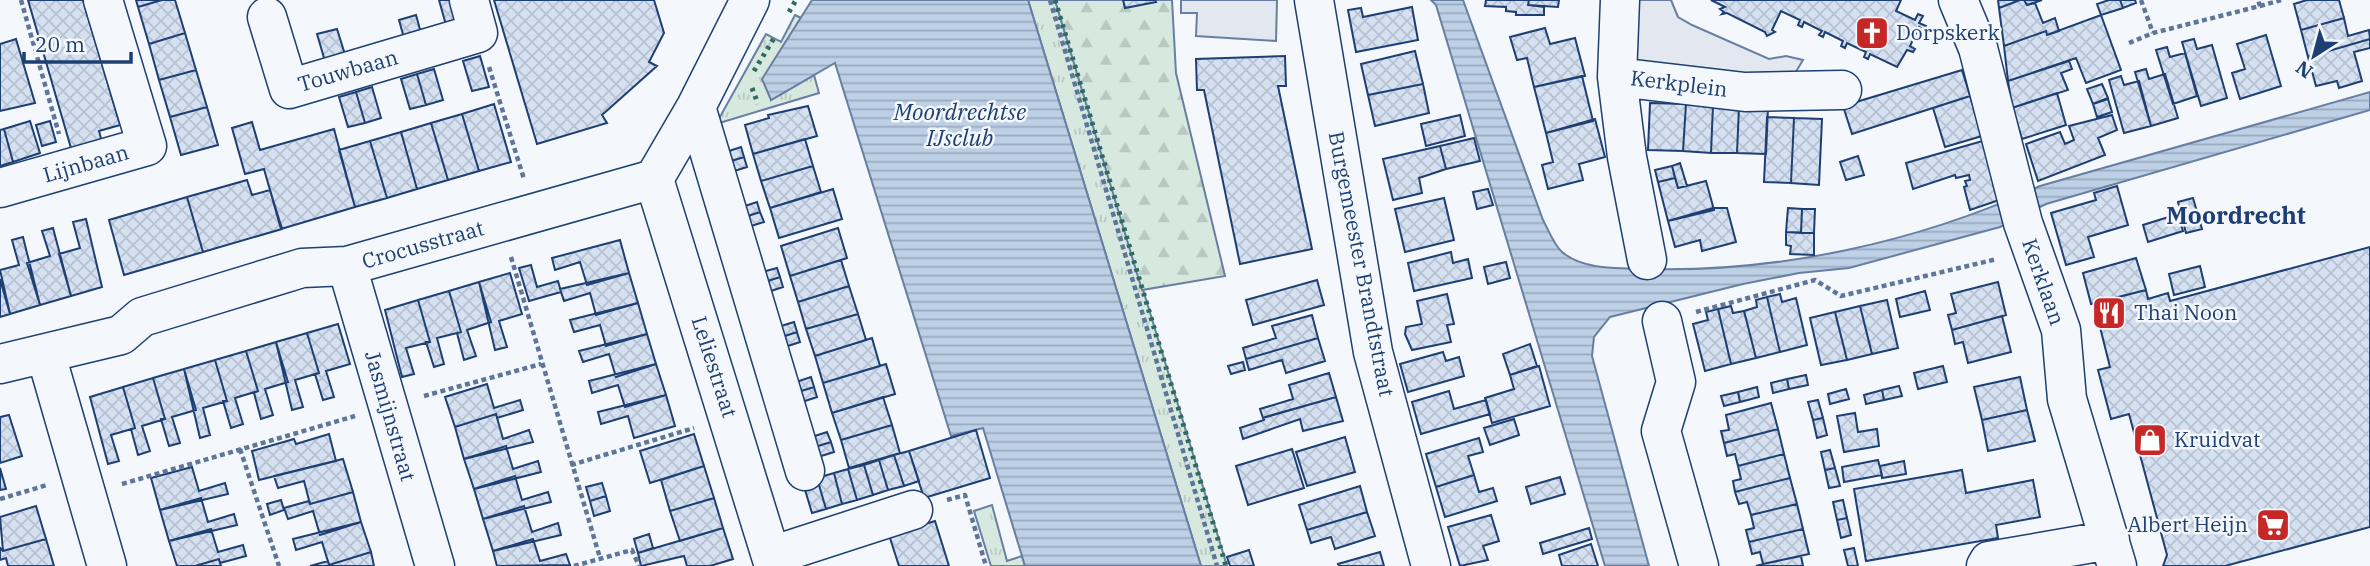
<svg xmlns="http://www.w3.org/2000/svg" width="2370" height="566" font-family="'IBM Plex Serif',serif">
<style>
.grass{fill:url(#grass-tufts);stroke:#687fa3;stroke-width:2}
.forest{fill:url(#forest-firs);stroke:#687fa3;stroke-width:2}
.parking{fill:#e3e8f0;stroke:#687fa3;stroke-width:2}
.water{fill:url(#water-rules);stroke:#687fa3;stroke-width:2}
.building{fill:url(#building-cross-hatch);stroke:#1d3f73;stroke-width:2}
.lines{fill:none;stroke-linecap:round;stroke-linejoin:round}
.minor-casing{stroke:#1d3f73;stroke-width:41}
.path{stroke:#5e769c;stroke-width:4.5;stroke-dasharray:5 3.5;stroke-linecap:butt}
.minor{stroke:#f4f7fb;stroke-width:38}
.hedge{stroke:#2c6c60;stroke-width:5;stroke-dasharray:3.5 5;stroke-linecap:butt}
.labels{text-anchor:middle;stroke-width:5;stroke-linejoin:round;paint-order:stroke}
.poi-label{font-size:21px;fill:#1d3f73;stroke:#f4f7fb;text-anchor:start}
.street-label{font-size:21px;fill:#1d3f73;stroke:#f4f7fb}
.water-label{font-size:23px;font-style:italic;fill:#1d3f73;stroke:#f4f7fb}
.quarter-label{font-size:24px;font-weight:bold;fill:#1d3f73;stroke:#f4f7fb}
</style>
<defs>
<pattern id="grass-tufts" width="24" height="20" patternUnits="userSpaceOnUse" patternTransform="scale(1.75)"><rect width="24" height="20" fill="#d7e8df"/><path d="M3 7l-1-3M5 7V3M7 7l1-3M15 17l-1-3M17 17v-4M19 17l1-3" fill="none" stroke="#b8c8c3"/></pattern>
<pattern id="forest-firs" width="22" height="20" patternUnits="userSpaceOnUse" patternTransform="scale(1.75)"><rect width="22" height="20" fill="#d7e8df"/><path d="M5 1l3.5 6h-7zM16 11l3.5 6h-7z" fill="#b8c8c3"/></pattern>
<pattern id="water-rules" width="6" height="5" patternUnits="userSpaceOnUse" patternTransform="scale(1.75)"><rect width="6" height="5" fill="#bed0e5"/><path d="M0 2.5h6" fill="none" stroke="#9aaabe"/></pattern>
<pattern id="building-cross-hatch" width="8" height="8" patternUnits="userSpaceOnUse" patternTransform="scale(1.75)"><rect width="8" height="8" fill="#d5e0f0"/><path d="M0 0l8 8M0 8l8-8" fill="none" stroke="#b6c1d1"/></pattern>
</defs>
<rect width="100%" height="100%" fill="#f4f7fb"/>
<path class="grass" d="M 1028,0 L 1055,0 L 1227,566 L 1201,566 Z
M 795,15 L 801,18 L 770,67 L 771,100 L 814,75 L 819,93 L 716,124 L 766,34 L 781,42 Z
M 992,505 L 1007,561 L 1022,556 L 1025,566 L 991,566 L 974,511 Z"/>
<path class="forest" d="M 1055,0 L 1172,0 L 1176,73 L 1225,276 L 1142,290 Z"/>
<path class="parking" d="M 1181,0 L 1277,0 L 1276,41 L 1196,36 L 1197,13 L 1181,13 Z
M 1635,0 L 1671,0 L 1678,17 L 1692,25 L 1769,59 L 1786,56 L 1803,60 L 1791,80 L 1628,64 Z"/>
<path class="water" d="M 812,0 L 1028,0 L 1201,566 L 1025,566 L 983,428 L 951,436 L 835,63 L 771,100 L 762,79 Z
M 1431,0 L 1463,0 L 1543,220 C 1548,229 1554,245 1562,252 C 1583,270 1618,268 1644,269 C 1777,273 1920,242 2040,186 L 2370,92 L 2370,110 L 2046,204 L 2000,227 L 1849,268 L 1799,273 L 1743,284 L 1610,317 L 1594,337 L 1592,356 L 1649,566 L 1605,566 L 1436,5 Z"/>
<path class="building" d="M 28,0 L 83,0 L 120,125 L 99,131 L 103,146 L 73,155 Z
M 136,0 L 162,0 L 138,7 Z
M 162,0 L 175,0 L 185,33 L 149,44 L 138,7 Z
M 439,0 L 461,0 L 467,19 L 448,32 Z
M 494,0 L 654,0 L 664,33 L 649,62 L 657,66 L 602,115 L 607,123 L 537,144 Z
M 1123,0 L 1155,0 L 1156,2 L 1125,8 Z
M 1486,0 L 1529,0 L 1528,5 L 1544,7 L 1544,15 L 1516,15 L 1516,12 L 1506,11 L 1506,7 L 1485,6 Z
M 1529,0 L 1559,0 L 1558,7 L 1528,5 Z
M 1711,0 L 1901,0 L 1896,11 L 1915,20 L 1918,14 L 1923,16 L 1919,23 L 1926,26 L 1924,30 L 1919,27 L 1910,46 L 1915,49 L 1913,52 L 1907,50 L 1897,67 L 1870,54 L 1868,59 L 1864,57 L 1866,52 L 1847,43 L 1845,48 L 1841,46 L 1843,41 L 1825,32 L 1823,37 L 1819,35 L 1822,31 L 1804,22 L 1802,27 L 1798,25 L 1800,20 L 1781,11 L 1772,30 L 1775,32 L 1767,36 L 1765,32 L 1727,13 L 1722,14 L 1724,12 L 1720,9 L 1725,7 Z
M 1998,0 L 2020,0 L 1999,8 Z
M 2020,0 L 2024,0 L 2027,5 L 2035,3 L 2043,23 L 2055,18 L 2059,31 L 2047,35 L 2046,31 L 2004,46 L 1999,8 Z
M 2024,0 L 2042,0 L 2027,5 Z
M 2109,0 L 2120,0 L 2123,8 L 2101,15 L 2097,4 Z
M 2120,0 L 2135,0 L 2136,3 L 2123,8 Z
M 2307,0 L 2339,0 L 2344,18 L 2301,30 L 2294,4 Z
M 1412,7 L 1418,40 L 1356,52 L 1348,10 L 1361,8 L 1363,17 Z
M 416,15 L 421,33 L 404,38 L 399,20 Z
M 2101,15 L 2121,70 L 2086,83 L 2076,58 L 2008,81 L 2004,46 L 2046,31 L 2047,35 Z
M 2344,18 L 2348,36 L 2369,30 L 2370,39 L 2308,57 L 2301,30 Z
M 1545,28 L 1550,44 L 1575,38 L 1585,76 L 1534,87 L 1527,58 L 1517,60 L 1510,37 Z
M 337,29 L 347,61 L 327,68 L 317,34 Z
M 185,33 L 196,70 L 159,80 L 149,44 Z
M 2266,35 L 2281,86 L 2240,99 L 2232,73 L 2245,69 L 2237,44 Z
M 16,39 L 35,103 L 0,111 L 0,44 Z
M 2194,39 L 2197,49 L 2212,45 L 2227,98 L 2201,106 L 2182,42 Z
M 2370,39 L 2370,48 L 2354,52 L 2362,81 L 2339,88 L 2337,81 L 2316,86 L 2308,57 Z
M 2167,47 L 2170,57 L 2185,53 L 2197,96 L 2173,104 L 2156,50 Z
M 1415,51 L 1423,84 L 1368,95 L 1361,64 Z
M 480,56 L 489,87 L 472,91 L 463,61 Z
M 1285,56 L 1286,86 L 1278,86 L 1312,249 L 1240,264 L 1204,90 L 1197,90 L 1196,59 Z
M 2069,61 L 2072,69 L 2061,73 L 2068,90 L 2012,108 L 2008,81 Z
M 434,69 L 443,100 L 426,105 L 417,74 Z
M 2146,69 L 2149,79 L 2165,74 L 2178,118 L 2151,126 L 2135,72 Z
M 196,70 L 207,107 L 170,117 L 159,80 Z
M 1962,70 L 1970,96 L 1852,134 L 1843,106 Z
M 417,74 L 426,105 L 410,109 L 401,79 Z
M 1582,76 L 1593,121 L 1546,133 L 1534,87 Z
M 2121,76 L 2124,85 L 2139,81 L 2151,126 L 2124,133 L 2109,80 Z
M 1423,84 L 1429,113 L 1375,126 L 1368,95 Z
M 2102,84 L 2108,98 L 2093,104 L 2087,89 Z
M 372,87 L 381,118 L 365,123 L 356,92 Z
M 356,92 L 365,123 L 348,127 L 339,97 Z
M 2057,93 L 2066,125 L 2022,139 L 2012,108 Z
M 1970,96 L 1982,136 L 1945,147 L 1933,108 Z
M 2108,99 L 2112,112 L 2097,117 L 2093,104 Z
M 1650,103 L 1686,104 L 1683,151 L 1648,150 Z
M 494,104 L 511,162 L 479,171 L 462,114 Z
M 1686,104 L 1713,105 L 1711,153 L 1683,151 Z
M 1713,105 L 1739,107 L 1737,153 L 1711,153 Z
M 808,106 L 817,136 L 753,154 L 745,125 L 769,118 L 768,115 Z
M 207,107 L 218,145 L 181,155 L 170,117 Z
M 1739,107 L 1768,108 L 1766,154 L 1737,153 Z
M 462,114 L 479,171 L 448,180 L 431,123 Z
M 1460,115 L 1465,136 L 1426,146 L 1421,124 Z
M 2112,115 L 2117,130 L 2098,138 L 2105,155 L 2038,181 L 2026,144 L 2060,132 L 2065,144 L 2074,140 L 2069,126 Z
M 1767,117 L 1794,118 L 1791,183 L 1764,182 Z
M 1794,118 L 1822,119 L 1819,185 L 1791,183 Z
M 1595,119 L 1605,157 L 1579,164 L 1583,180 L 1548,189 L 1542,165 L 1553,162 L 1546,133 Z
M 30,121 L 40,153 L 13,162 L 4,129 Z
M 50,121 L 56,142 L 42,146 L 36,125 Z
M 252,122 L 260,150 L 334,129 L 355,207 L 281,229 L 264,169 L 245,174 L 232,128 Z
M 431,123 L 448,180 L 417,189 L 401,132 Z
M 4,129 L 13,162 L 0,166 L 0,130 Z
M 401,132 L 417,189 L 387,198 L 370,141 Z
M 1474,138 L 1480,161 L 1446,169 L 1440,146 Z
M 805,139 L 813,166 L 761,181 L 753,154 Z
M 1986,140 L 2002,199 L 1970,210 L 1964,187 L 1967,186 L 1965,181 L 1970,180 L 1969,175 L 1956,178 L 1955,175 L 1913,189 L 1906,163 Z
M 370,141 L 387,198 L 355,207 L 339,150 Z
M 1440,146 L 1446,169 L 1419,178 L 1422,193 L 1393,200 L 1383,159 Z
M 741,147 L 744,157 L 728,162 L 726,152 Z
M 1858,156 L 1864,175 L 1846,180 L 1840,162 Z
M 744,157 L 747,167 L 731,172 L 728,162 Z
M 1680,163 L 1687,186 L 1678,188 L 1672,166 Z
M 813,166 L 821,192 L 770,208 L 761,181 Z
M 1672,166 L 1675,178 L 1658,182 L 1655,170 Z
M 1675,178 L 1678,188 L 1706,181 L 1714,210 L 1668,221 L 1658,182 Z
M 247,180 L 252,195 L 270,190 L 282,229 L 203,252 L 187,197 Z
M 2117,186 L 2128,225 L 2088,237 L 2094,257 L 2066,265 L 2051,213 L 2096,200 L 2094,193 Z
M 833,189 L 842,219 L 779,238 L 770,208 Z
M 1488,189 L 1493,205 L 1477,209 L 1473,192 Z
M 187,197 L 203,252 L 124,275 L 109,220 Z
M 1444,198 L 1454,240 L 1405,252 L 1395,209 Z
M 2193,198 L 2202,229 L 2186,233 L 2178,202 Z
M 757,202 L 760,212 L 745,217 L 742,207 Z
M 1713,208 L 1727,208 L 1736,242 L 1702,251 L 1700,240 L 1675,247 L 1668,221 Z
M 1788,208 L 1802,209 L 1801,233 L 1786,232 Z
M 1802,209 L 1815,209 L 1814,233 L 1801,233 Z
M 760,212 L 764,222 L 748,227 L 745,217 Z
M 2178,214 L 2183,231 L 2148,242 L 2143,225 Z
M 86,219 L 102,287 L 71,296 L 59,254 L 80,248 L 73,222 Z
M 53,228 L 71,296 L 40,305 L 27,263 L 50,256 L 42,231 Z
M 838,228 L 847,258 L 790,276 L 781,246 Z
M 1786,232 L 1814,233 L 1814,255 L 1790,254 L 1791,246 L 1786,245 Z
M 23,237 L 40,305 L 10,314 L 0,270 L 19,265 L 12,240 Z
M 620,240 L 629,273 L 587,285 L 580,262 L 555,270 L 552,258 Z
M 2370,247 L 2370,527 L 2225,566 L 2163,566 L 2167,555 L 2129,414 L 2111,419 L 2098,370 L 2110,367 L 2094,303 L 2146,290 L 2148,299 L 2168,293 L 2170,301 Z
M 1451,252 L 1453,263 L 1468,259 L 1472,278 L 1414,291 L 1408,263 Z
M 2136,258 L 2146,290 L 2091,304 L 2083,273 Z
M 841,260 L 849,286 L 798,302 L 790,276 Z
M 1506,262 L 1510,278 L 1488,284 L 1484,267 Z
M 531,265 L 537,287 L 558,281 L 561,292 L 529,301 L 519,268 Z
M 2200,266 L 2205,287 L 2174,295 L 2169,274 Z
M 777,268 L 780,277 L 765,282 L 762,272 Z
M 510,273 L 522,314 L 499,321 L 507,347 L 495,350 L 479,282 Z
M 629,273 L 638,303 L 596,315 L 590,293 L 564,301 L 560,289 Z
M 780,277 L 783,287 L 768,292 L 765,282 Z
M 0,279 L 10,314 L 0,317 Z
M 1317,280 L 1324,305 L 1253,325 L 1246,300 Z
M 479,282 L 491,322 L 467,330 L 476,356 L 464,360 L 457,333 L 461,332 L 449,291 Z
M 1998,282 L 2006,315 L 1952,330 L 1948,315 L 1956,313 L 1951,294 Z
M 849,286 L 858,314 L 806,329 L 798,302 Z
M 449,291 L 461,332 L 437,338 L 444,364 L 434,367 L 426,342 L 430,342 L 418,300 Z
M 1925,291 L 1930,310 L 1900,317 L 1896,299 Z
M 1447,294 L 1454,324 L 1447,325 L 1451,342 L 1412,350 L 1405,334 L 1406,327 L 1422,324 L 1417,301 Z
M 1780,294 L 1782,302 L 1796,298 L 1807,345 L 1780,352 L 1767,297 Z
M 1767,297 L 1780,352 L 1756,358 L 1744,311 L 1757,307 L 1756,300 Z
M 418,300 L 430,342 L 406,348 L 414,374 L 402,377 L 385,310 Z
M 1887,300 L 1898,348 L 1872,354 L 1860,306 Z
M 638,303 L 647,334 L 606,346 L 600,325 L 574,332 L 570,320 Z
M 1731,306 L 1733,313 L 1744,311 L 1756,358 L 1731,364 L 1718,309 Z
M 1860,306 L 1872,354 L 1847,360 L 1835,312 Z
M 1718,309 L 1731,364 L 1705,371 L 1693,324 L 1708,320 L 1706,312 Z
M 1835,312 L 1847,360 L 1821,365 L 1810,318 Z
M 858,314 L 866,340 L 815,356 L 806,329 Z
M 1312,315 L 1318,338 L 1246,359 L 1243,348 L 1276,338 L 1272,326 Z
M 2002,316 L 2011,352 L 1968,363 L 1963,342 L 1955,344 L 1952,330 Z
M 794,322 L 797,332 L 782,337 L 778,327 Z
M 338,324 L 350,364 L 326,371 L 334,397 L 323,400 L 315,374 L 319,373 L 307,333 Z
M 797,332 L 800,342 L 785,347 L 782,337 Z
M 307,333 L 319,373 L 295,380 L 303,407 L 292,410 L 276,342 Z
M 647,334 L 656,364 L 616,377 L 609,354 L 583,362 L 579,351 Z
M 872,338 L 880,366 L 823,383 L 815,356 Z
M 1318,338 L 1325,361 L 1286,373 L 1282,360 L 1249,370 L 1246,359 Z
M 276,342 L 288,382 L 265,389 L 273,415 L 261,419 L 254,393 L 258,391 L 246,351 Z
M 1530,344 L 1537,366 L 1510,375 L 1503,354 Z
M 246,351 L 258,391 L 235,398 L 243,424 L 231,428 L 223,401 L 227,401 L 215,360 Z
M 1443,352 L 1446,361 L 1459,357 L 1464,376 L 1408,392 L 1400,364 Z
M 215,360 L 227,401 L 203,408 L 210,435 L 200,438 L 184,369 Z
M 1243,362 L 1245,370 L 1231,374 L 1228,366 Z
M 656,364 L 666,395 L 625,407 L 618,385 L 592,393 L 589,381 Z
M 886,364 L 895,394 L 832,413 L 823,383 Z
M 1539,366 L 1550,406 L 1492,423 L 1485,398 L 1514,389 L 1510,375 Z
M 1943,366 L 1947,382 L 1918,389 L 1914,373 Z
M 184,369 L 196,410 L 172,417 L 180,443 L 169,446 L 161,419 L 165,419 L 153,378 Z
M 1329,373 L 1336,397 L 1263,418 L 1260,409 L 1293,399 L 1289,385 Z
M 1806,375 L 1808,385 L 1789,389 L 1787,379 Z
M 811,377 L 814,387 L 798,392 L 796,382 Z
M 2020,377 L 2027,410 L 1982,420 L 1974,387 Z
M 153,378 L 165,419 L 142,426 L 150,451 L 138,455 L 131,429 L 135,428 L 123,387 Z
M 1787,379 L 1789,389 L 1773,393 L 1771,383 Z
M 487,384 L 494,408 L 520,400 L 523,410 L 497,418 L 496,414 L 455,427 L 445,397 Z
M 1899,386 L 1902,396 L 1884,400 L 1882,390 Z
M 123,387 L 135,428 L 111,435 L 119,461 L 108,464 L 90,397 Z
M 814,387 L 817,397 L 802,402 L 798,392 Z
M 1757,387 L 1759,397 L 1740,402 L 1738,392 Z
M 1846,389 L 1849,399 L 1830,404 L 1828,394 Z
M 1882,390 L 1884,400 L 1866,404 L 1864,395 Z
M 1449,391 L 1454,409 L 1486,400 L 1490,414 L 1421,434 L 1412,402 Z
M 1738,392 L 1740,402 L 1724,406 L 1721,396 Z
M 666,395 L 675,426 L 634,438 L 628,416 L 601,424 L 598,412 Z
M 883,397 L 892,425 L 841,440 L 832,413 Z
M 1336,397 L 1343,421 L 1303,431 L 1300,419 L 1243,439 L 1240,428 L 1264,420 L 1265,417 Z
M 1818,400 L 1823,418 L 1813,420 L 1808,402 Z
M 1771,403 L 1778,429 L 1724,443 L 1721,431 L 1729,430 L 1726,415 Z
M 2027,410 L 2035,441 L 1988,451 L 1982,420 Z
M 1855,413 L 1858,432 L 1877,429 L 1879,446 L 1844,452 L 1837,416 Z
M 496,414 L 503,439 L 529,430 L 533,442 L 464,459 L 455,427 Z
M 9,415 L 22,456 L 0,463 L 0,417 Z
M 1823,418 L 1827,435 L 1817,438 L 1813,420 Z
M 1514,419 L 1519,435 L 1490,445 L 1484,428 Z
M 892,425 L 900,453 L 849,468 L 841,440 Z
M 1778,429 L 1784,454 L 1738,466 L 1735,454 L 1727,456 L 1724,443 Z
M 976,430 L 990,478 L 924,498 L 909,451 Z
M 827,432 L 831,442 L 815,447 L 812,437 Z
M 329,434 L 336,461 L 259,480 L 252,451 L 294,439 L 296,444 Z
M 694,434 L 704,466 L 650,483 L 640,451 Z
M 1345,437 L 1355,472 L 1307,486 L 1296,452 Z
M 1479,438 L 1483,452 L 1468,456 L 1474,475 L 1436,487 L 1426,454 Z
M 831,442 L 834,452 L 818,457 L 815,447 Z
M 506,446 L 513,469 L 538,461 L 541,472 L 474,489 L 464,459 Z
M 1292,449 L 1304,488 L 1248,505 L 1236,466 Z
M 1830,450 L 1835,468 L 1825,470 L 1821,452 Z
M 909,451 L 919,481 L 904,486 L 894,455 Z
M 1784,454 L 1790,478 L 1735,492 L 1733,481 L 1741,479 L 1738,466 Z
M 894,455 L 904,486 L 888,490 L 879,460 Z
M 343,459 L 353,492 L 310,504 L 304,481 L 278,488 L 274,476 Z
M 879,460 L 888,490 L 873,495 L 864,465 Z
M 1878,460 L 1882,475 L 1844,482 L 1842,467 Z
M 1904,461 L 1906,474 L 1882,478 L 1880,466 Z
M 864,465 L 873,495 L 857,500 L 848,469 Z
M 704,466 L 714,498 L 670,511 L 661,480 Z
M 192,467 L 199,491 L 225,483 L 228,494 L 160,510 L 151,478 Z
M 0,468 L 6,489 L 0,490 Z
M 1835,468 L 1840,486 L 1829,488 L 1825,470 Z
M 848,469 L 857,500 L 842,504 L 834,473 Z
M 1962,470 L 1966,493 L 2033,480 L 2040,517 L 1996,525 L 1998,538 L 1866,561 L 1854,489 Z
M 834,473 L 842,504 L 826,509 L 817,478 Z
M 1474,475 L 1479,492 L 1493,488 L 1497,501 L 1445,517 L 1436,487 Z
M 515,476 L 522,500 L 548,492 L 551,502 L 483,519 L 474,489 Z
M 1560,477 L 1565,494 L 1531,504 L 1526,487 Z
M 817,478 L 826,509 L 812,513 L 803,483 Z
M 1790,478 L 1797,504 L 1751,515 L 1747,502 L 1739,504 L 1735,492 Z
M 602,483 L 606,496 L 590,501 L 586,487 Z
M 1360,486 L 1367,512 L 1307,530 L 1299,505 Z
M 353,492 L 361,522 L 320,535 L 313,511 L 288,519 L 284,508 L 309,501 L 310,504 Z
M 606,496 L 610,511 L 594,516 L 590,501 Z
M 201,498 L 208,522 L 234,514 L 237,525 L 169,541 L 160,510 Z
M 714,498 L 723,528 L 680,541 L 670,511 Z
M 281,500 L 284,510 L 270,515 L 267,504 Z
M 1843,500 L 1847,518 L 1837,520 L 1833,502 Z
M 1797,504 L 1803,529 L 1749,542 L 1746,530 L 1754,528 L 1751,515 Z
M 36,506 L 46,539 L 3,551 L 0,517 Z
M 524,506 L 532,532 L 558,523 L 561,535 L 493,551 L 483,519 Z
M 1367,512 L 1375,536 L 1335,549 L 1331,537 L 1311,543 L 1307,530 Z
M 1491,515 L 1499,541 L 1483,546 L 1488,560 L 1460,566 L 1448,527 Z
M 1847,518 L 1851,535 L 1841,538 L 1837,520 Z
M 935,521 L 949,566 L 899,566 L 889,535 Z
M 361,522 L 371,552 L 329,565 L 322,542 L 296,550 L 293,539 Z
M 723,528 L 733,559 L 710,566 L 687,566 L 684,556 L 641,566 L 638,553 Z
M 1589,528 L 1592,539 L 1543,554 L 1540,543 Z
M 211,529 L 218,552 L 243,545 L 246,556 L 220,563 L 219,559 L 195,566 L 177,566 L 169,541 Z
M 1803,529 L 1809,554 L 1763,564 L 1760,552 L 1752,554 L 1749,542 Z
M 649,534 L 653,548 L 638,553 L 634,539 Z
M 46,539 L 54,566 L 8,566 L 6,558 L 0,560 L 0,548 L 3,551 Z
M 533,539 L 540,561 L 566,554 L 570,565 L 497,566 L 493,551 Z
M 1591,544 L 1598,566 L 1562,566 L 1559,555 Z
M 1854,548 L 1858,566 L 1848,566 L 1844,550 Z
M 1249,550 L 1254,566 L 1230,566 L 1227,557 Z
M 371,552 L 374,566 L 310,566 L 328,561 L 329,565 Z
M 1380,552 L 1384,566 L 1339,566 L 1338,564 Z
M 1801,556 L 1803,566 L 1756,566 L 1763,564 Z
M 219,559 L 221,566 L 195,566 Z"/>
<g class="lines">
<g class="minor-casing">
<path id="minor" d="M 1314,0 L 1373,352 L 1431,566
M 1958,0 L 1978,48 L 2023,223 L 2061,330 L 2067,399 L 2117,566
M 267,17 L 289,89 L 478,33 L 469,0
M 1617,77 L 1620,0
M 696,107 L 805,471
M 654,179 L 774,566
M 0,188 L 147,146 L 103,0
M 1647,260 L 1627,157 L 1617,77 L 1745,92 L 1842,90
M 347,266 L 435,566
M 1662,321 L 1676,382 L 1661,431 L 1699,566
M 46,355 L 107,566
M 0,364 L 121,335 L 142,317 L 302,268 L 347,266 L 654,179 L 696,107 L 750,0
M 771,556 L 913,510
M 1986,566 L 1989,561 L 2110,540"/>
</g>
<path class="path" d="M 21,0 L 59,134
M 1050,0 L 1217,566
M 2141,0 L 2153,33
M 2260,6 L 2281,0
M 2129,43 L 2153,33 L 2260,6 L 2258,0
M 489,67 L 524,179
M 511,257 L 600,558
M 1696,312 L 1815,280 L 1841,296 L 1997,259
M 424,396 L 541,364
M 240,449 L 279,566
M 571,465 L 694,428
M 122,484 L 355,416
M 0,499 L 47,485
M 947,500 L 965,495 L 986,566
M 574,566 L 632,550 L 639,566"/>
<use href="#minor" class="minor"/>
<path class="hedge" d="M 1055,0 L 1226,566
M 789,12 L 796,0
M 754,71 L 774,38
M 752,88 L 758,104"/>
</g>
<defs>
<g id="church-square" transform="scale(1.75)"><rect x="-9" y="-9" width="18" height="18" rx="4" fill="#c62828" stroke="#f4f7fb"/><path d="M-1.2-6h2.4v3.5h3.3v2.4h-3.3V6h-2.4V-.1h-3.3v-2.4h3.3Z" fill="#fff"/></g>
<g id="restaurant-square" transform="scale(1.75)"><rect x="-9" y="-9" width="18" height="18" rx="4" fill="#c62828" stroke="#f4f7fb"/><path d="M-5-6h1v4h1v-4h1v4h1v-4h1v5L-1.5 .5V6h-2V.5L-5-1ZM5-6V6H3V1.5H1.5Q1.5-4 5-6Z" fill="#fff"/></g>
<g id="shop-square" transform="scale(1.75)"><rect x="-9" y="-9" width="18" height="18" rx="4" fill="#c62828" stroke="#f4f7fb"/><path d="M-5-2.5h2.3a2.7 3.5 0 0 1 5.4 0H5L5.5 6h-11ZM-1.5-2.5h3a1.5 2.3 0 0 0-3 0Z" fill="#fff"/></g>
<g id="supermarket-square" transform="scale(1.75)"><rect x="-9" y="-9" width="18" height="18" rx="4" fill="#c62828" stroke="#f4f7fb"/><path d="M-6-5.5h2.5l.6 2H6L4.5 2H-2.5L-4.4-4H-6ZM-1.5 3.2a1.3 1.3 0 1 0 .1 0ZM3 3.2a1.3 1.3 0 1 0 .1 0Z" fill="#fff"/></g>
</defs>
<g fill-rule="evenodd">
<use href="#church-square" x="1872" y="33"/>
<use href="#restaurant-square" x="2109" y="313"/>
<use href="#shop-square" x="2150" y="440"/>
<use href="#supermarket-square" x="2273" y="525"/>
</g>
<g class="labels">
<g class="poi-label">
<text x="1896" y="40">Dorpskerk</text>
<text x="2134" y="320">Thai Noon</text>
<text x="2174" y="447">Kruidvat</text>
<text x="2248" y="532" text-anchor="end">Albert Heijn</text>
</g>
<g class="street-label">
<text transform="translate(348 71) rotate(-16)" y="7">Touwbaan</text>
<text transform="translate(1679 84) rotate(7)" y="7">Kerkplein</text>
<text transform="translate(86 164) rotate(-16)" y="7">Lijnbaan</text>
<text transform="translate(423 245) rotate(-16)" y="7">Crocusstraat</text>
<text transform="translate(1361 264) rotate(79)" y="7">Burgemeester Brandtstraat</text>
<text transform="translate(2043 282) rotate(71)" y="7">Kerklaan</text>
<text transform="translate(714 367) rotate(72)" y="7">Leliestraat</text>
<text transform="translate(390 416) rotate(74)" y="7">Jasmijnstraat</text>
</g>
<g class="water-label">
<text x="960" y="120">Moordrechtse<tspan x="960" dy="26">IJsclub</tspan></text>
</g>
<g class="quarter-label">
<text x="2236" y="224">Moordrecht</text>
</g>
</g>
<g transform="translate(2314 56) rotate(216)" stroke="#f4f7fb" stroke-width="5" paint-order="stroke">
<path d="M0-5L12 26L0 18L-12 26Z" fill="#1d3f73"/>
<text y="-10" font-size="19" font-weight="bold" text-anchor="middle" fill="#1d3f73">N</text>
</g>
<path d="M24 52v10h107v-10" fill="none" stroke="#1d3f73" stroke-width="3.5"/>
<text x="35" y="52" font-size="21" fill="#1d3f73" stroke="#f4f7fb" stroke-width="5" paint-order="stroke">20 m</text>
</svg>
